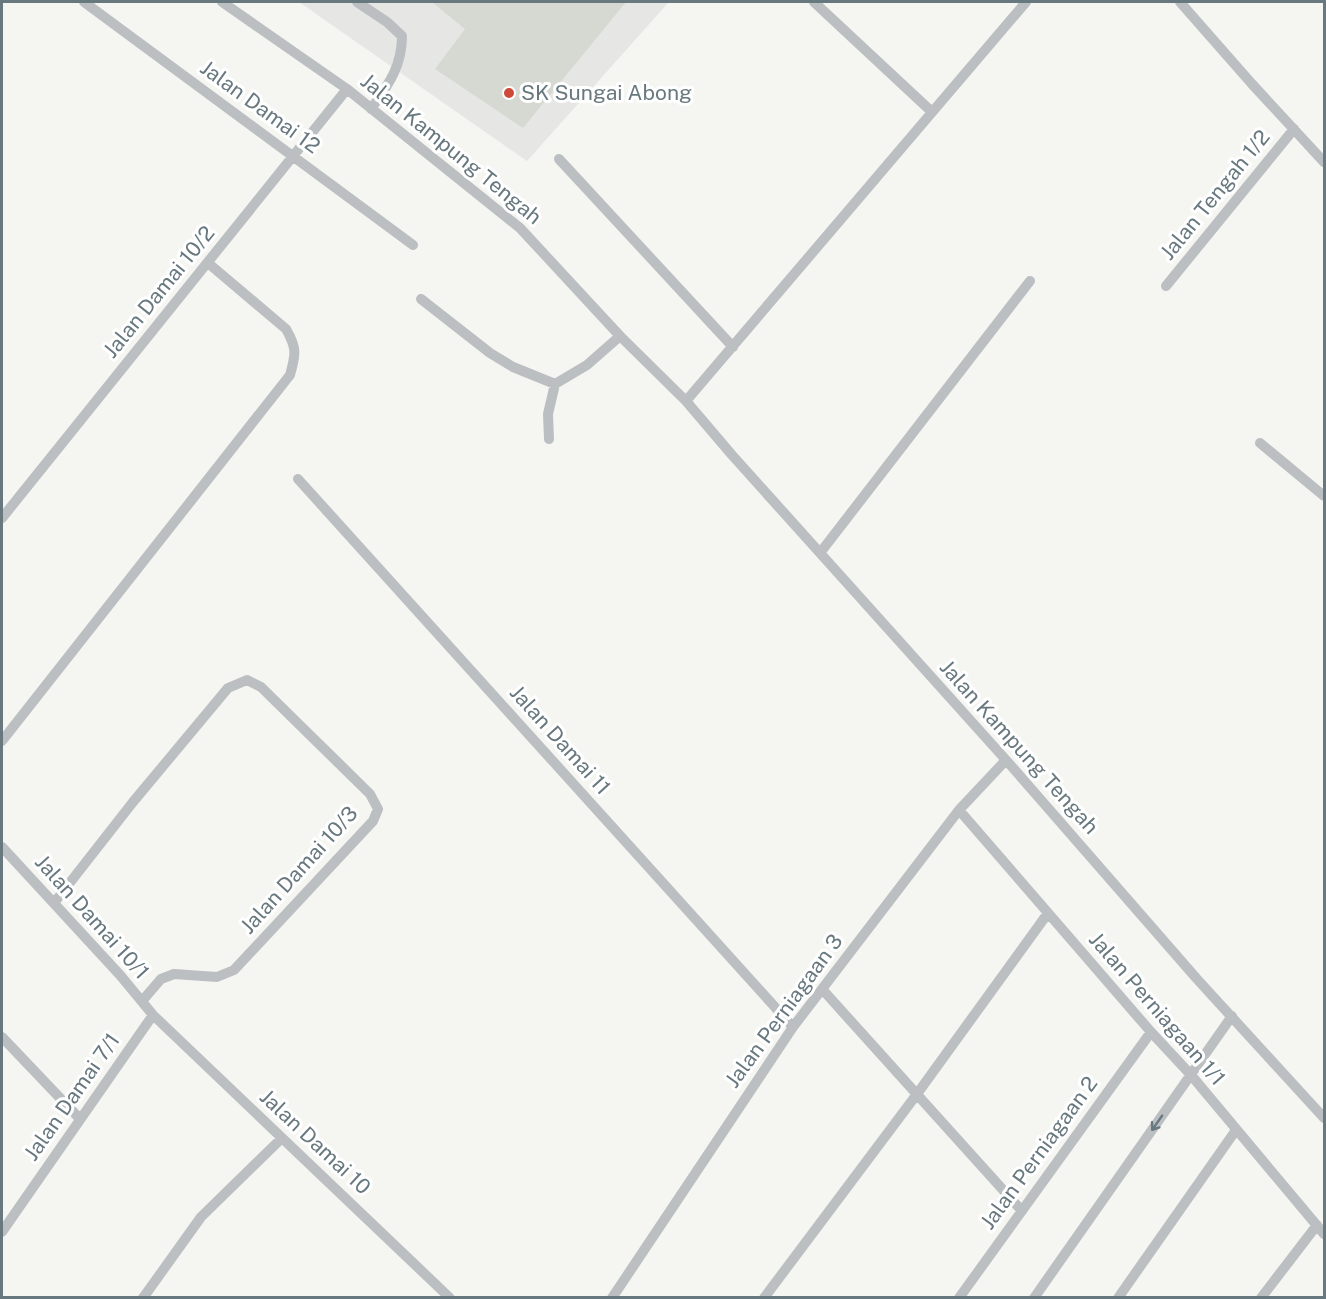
<svg xmlns="http://www.w3.org/2000/svg" width="1326" height="1299" font-family="'Public Sans',sans-serif">
<style>
.built{fill:#e6e6e5}
.green{fill:#d5d9d2}
.lines{fill:none;stroke-linecap:round;stroke-linejoin:round}
.minor{stroke:#bbbfc2;stroke-width:10}
.oneway{stroke:#68787f}
.poi-dot{fill:#ce4939;stroke:#fff;stroke-width:2}
.labels{text-anchor:middle;stroke-width:6;stroke-linejoin:round;paint-order:stroke}
.poi-label{font-size:21px;fill:#68787f;stroke:#fff;text-anchor:start}
.street-label{font-size:21px;fill:#68787f;stroke:#fff}
</style>
<rect width="100%" height="100%" fill="#f5f5f2"/>
<path class="built" d="M 299,2 L 669,2 L 527,161 Z"/>
<path class="green" d="M 432,2 L 626,2 L 523,128 L 435,69 L 465,29 Z"/>
<g class="lines">
<path class="minor" d="M 84,2 L 413,245
M 222,2 L 347,89 L 520,228 L 620,336 L 686,401 L 732,455 L 1006,760 L 1197,979 L 1324,1118
M 357,2 L 387,22 L 402,36 C 402,67 388,85 371,109
M 814,2 L 932,112
M 1180,2 L 1252,84 L 1324,162
M 559,159 L 733,347
M 1166,286 L 1294,129
M 421,299 L 490,353 L 513,367 L 555,384 L 587,365 L 620,336
M 686,401 L 1026,2
M 549,439 L 548,414 L 555,384
M 1260,443 L 1324,496
M 298,479 L 793,1027
M 2,518 L 347,89
M 820,553 L 1030,281
M 2,741 L 290,375 C 296,354 297,348 286,329 L 208,263
M 959,810 L 1151,1032 L 1191,1075 L 1324,1234
M 2,847 L 120,975 L 153,1015 L 450,1298
M 54,903 L 133,802 L 228,688 L 247,680 L 261,687 L 370,794 L 378,809 L 373,821 L 234,970 L 217,977 L 174,974 L 161,979 L 142,1001
M 822,989 L 1022,1211
M 2,1037 L 80,1119
M 2,1232 L 153,1015
M 143,1298 L 201,1217 L 282,1138
M 612,1298 L 793,1027 L 959,810 L 1006,760
M 764,1298 L 917,1094 L 1048,913
M 959,1298 L 1151,1032
M 1034,1298 L 1232,1016
M 1118,1298 L 1236,1130
M 1261,1298 L 1317,1225"/>
</g>
<defs><path id="oneway-shaft" d="M-6 0H5M1.5-3L5.5 0L1.5 3" fill="none" stroke-width="1.6" stroke-linecap="round" stroke-linejoin="round" transform="scale(1.5)"/></defs>
<use class="oneway" href="#oneway-shaft" transform="translate(1157 1123) rotate(125)"/>
<circle class="poi-dot" cx="509" cy="93" r="6"/>
<g class="labels">
<g class="poi-label">
<text x="521" y="100">SK Sungai Abong</text>
</g>
<g class="street-label">
<text transform="translate(260 107) rotate(36)" y="7">Jalan Damai 12</text>
<text transform="translate(451 149) rotate(39)" y="7">Jalan Kampung Tengah</text>
<text transform="translate(1215 195) rotate(-51)" y="7">Jalan Tengah 1/2</text>
<text transform="translate(159 292) rotate(-51)" y="7">Jalan Damai 10/2</text>
<text transform="translate(560 740) rotate(48)" y="7">Jalan Damai 11</text>
<text transform="translate(1019 747) rotate(48)" y="7">Jalan Kampung Tengah</text>
<text transform="translate(299 870) rotate(-48)" y="7">Jalan Damai 10/3</text>
<text transform="translate(92 917) rotate(48)" y="7">Jalan Damai 10/1</text>
<text transform="translate(1157 1009) rotate(49)" y="7">Jalan Perniagaan 1/1</text>
<text transform="translate(784 1011) rotate(-54)" y="7">Jalan Perniagaan 3</text>
<text transform="translate(72 1097) rotate(-55)" y="7">Jalan Damai 7/1</text>
<text transform="translate(315 1142) rotate(43)" y="7">Jalan Damai 10</text>
<text transform="translate(1039 1153) rotate(-54)" y="7">Jalan Perniagaan 2</text>
</g>
</g>
<rect width="1326" height="1299" fill="none" stroke="#68787f" stroke-width="6"/>
</svg>
